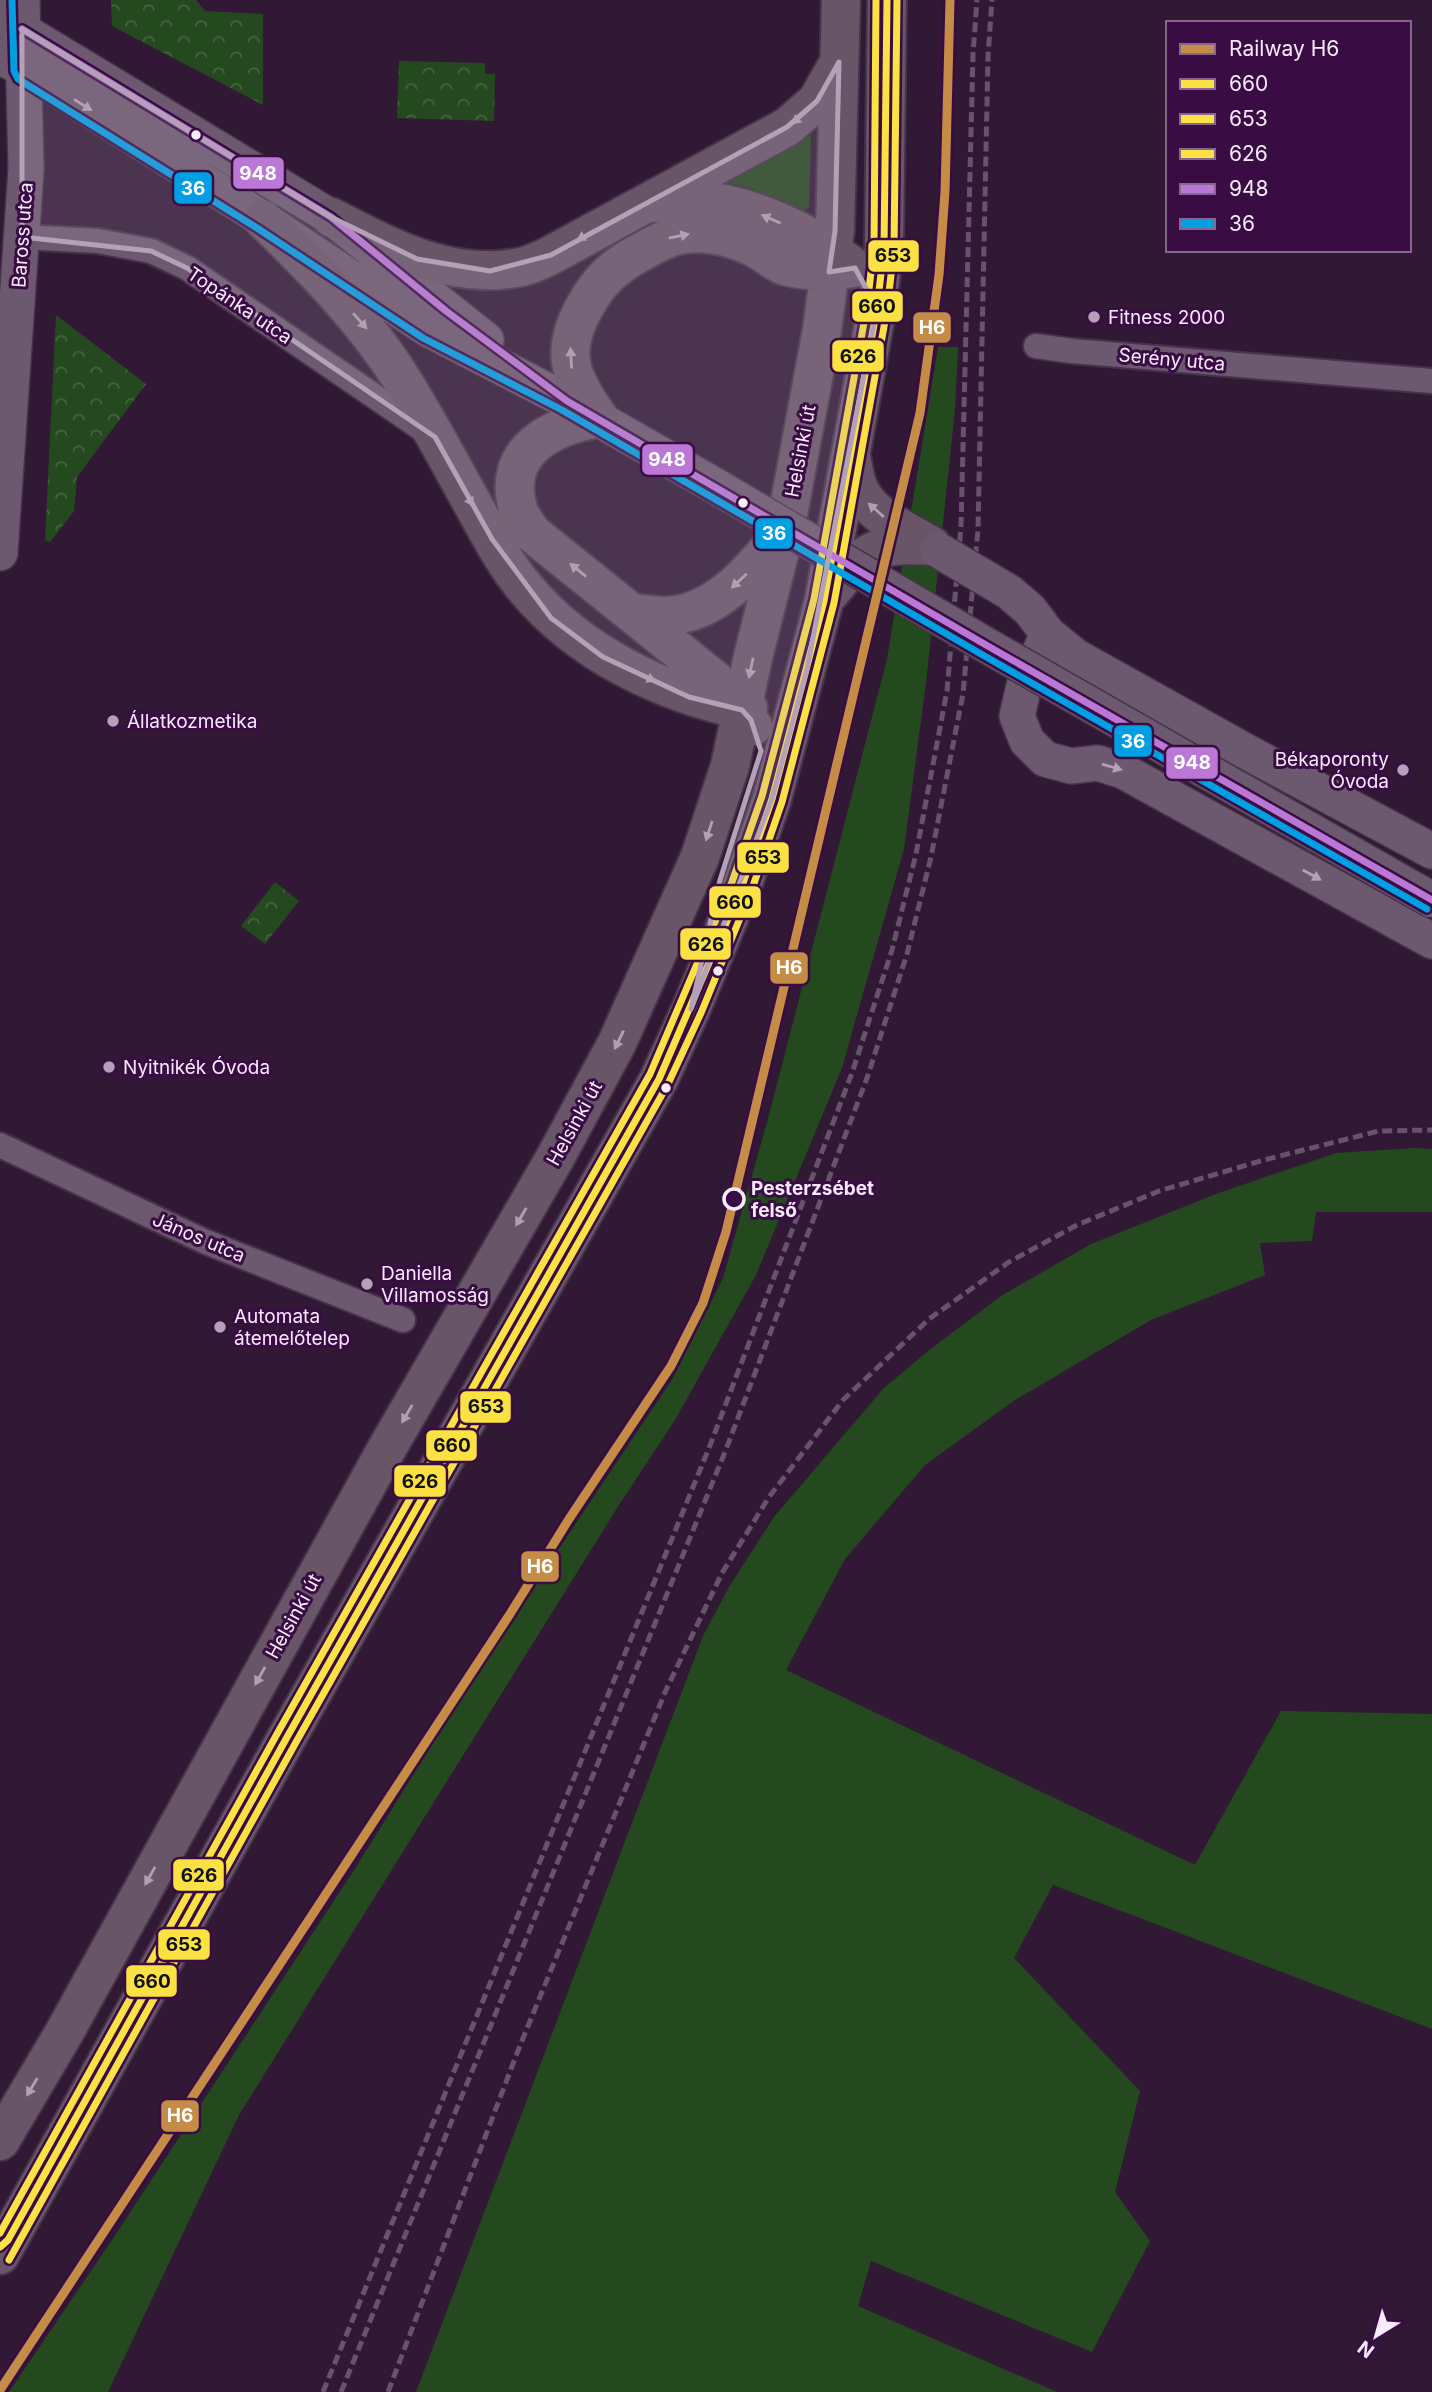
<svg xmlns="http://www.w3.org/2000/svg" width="1432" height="2392" font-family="Inter,sans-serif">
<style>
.grass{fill:#25491e}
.park{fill:url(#park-crowns)}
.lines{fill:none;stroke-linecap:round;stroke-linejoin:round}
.street-casing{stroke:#453449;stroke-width:28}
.secondary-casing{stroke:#453449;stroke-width:38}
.primary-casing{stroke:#453449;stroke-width:42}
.street{stroke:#6c5970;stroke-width:24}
.secondary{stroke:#6c5970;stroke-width:35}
.primary{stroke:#685668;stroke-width:38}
.rail{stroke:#67546a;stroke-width:5;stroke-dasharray:10 5;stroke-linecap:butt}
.secondary-bridge-casing{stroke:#453449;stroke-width:38;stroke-linecap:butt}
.secondary-bridge{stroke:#6c5970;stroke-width:35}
.bus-1-casing{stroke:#390c43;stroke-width:12}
.bus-2-casing{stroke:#390c43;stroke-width:12}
.bus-3-casing{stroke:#390c43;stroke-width:12}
.bus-4-casing{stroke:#390c43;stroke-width:12}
.bus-5-casing{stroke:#390c43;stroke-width:12}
.bus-1{stroke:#fbe143;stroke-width:7}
.bus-2{stroke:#fbe143;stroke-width:7}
.bus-3{stroke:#fbe143;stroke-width:7}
.bus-4{stroke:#ba77d6;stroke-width:7}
.bus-5{stroke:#009ee3;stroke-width:7}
.rail-1-casing{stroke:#390c43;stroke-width:14}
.rail-1{stroke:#c48c46;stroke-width:9}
.oneway{fill:#b3a2b7}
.oneway2{fill:#b1a0b3}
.marked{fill:#b4a1b8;fill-opacity:0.2;stroke:#b4a1b8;stroke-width:5;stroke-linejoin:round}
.bus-dot{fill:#faeafe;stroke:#390c43;stroke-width:2.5}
.poi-dot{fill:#b4a1b8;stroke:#390c43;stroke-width:2.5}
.stop-dot{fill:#390c43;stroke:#faeafe;stroke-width:3.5}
.labels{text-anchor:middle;stroke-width:6;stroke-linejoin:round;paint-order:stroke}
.street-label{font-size:19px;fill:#faeafe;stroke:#390c43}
.poi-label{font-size:19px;fill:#faeafe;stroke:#390c43;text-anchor:start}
.stop-label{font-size:19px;font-weight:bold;fill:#faeafe;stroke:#390c43;text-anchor:start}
.line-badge{stroke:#390c43;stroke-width:2.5}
.badge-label{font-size:19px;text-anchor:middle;font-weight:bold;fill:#fff}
.pale-badge-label{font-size:19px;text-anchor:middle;font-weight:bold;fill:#111}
</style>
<defs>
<pattern id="park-crowns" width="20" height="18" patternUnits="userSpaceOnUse" patternTransform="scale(1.75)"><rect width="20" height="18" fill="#25491e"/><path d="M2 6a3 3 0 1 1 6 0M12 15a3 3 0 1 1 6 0" fill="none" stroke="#466340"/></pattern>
</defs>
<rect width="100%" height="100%" fill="#311936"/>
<path class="grass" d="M 804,135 L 811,136 L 809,207 L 800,214 L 753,189 L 724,182 Z
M 938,347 L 958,347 L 955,410 L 926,683 L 904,849 L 842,1068 L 756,1275 L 675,1420 L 619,1505 L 239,2115 L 108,2392 L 9,2392 L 116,2234 L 358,1864 L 476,1673 L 673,1378 L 723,1278 L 768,1119 L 887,659 Z
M 1415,1148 L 1432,1149 L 1432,1212 L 1316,1212 L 1312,1241 L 1260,1243 L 1265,1275 L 1151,1320 L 1015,1400 L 925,1465 L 845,1559 L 786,1670 L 1195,1865 L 1281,1711 L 1432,1714 L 1432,2029 L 1053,1885 L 1014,1958 L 1140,2091 L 1115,2192 L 1150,2241 L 1092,2352 L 871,2261 L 858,2306 L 1057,2392 L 416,2392 L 703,1636 L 729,1587 L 774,1517 L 883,1389 L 928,1351 L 1001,1296 L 1091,1244 L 1216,1194 L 1336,1153 Z"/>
<path class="park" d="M 111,0 L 196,0 L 205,11 L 263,14 L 263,105 L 112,26 Z
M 399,61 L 485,63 L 485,74 L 495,74 L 494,121 L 397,118 Z
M 56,315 L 146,384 L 77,477 L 74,511 L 50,542 L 45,540 Z
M 275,882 L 299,901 L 265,944 L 241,926 Z"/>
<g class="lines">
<g class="street-casing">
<path id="street" d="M 22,237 L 98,241 L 151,251 L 187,268 L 428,433
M 1036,346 L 1072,351 L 1432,381
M 0,1145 L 206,1242 L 403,1320"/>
</g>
<g class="secondary-casing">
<path id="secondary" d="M 0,17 L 331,217 L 486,340
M 0,56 L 58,89 L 263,219 L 428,329 L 567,401 L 719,488
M 0,553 L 26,169 L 22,0
M 1009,592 L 1030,610 L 1048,634 L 1075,656 L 1247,752 L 1432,851
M 1048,634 L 1024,686 L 1017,716 L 1027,741 L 1045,759 L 1071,766 L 1098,763 L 1123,771 L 1432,941"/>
</g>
<g class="primary-casing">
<path id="primary" d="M 656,203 C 666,201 678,199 689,199 C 747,203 804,228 850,264
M 331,217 C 391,248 451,281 521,267 C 531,265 541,260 551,255 L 787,127 L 817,101 L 838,64
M 263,219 C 315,270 365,320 404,383 C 430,425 453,469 477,512 C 491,537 506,566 525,588 C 579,653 660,692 742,710 L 748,708
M 851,456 C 853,465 854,475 857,484 C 867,515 906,530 932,546
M 830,593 C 867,548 873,543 932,546
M 632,613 C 643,614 654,616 665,616 C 715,615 750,572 779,537
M 753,726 L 715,680 L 532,533 C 527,525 520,517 518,509 C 501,451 551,426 599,418 C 570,378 559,352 585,306 C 600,279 615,266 641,252 C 652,246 664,239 675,236 C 700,229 730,236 753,247 C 764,252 774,262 785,266 C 805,272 834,271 854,268
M 0,2141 L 64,2033 L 386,1450 L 555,1158 L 617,1043 L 700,857 L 730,766 L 753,657 L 785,530 L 822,330 L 835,231 L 841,0
M 0,2255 L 286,1739 L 659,1079 L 691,1009 L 742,886 L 772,799 L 824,601 L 877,308 L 884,248 L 887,0"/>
</g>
<use href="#street" class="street"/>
<use href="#secondary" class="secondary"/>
<use href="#primary" class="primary"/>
<path class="rail" d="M 323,2392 L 709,1448 L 852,1073 L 892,950 L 916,854 L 947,691 L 961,526 L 973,55 L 977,0
M 341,2392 L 725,1452 L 867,1078 L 907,954 L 931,857 L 963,694 L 978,529 L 988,56 L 992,0
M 388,2392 L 519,2048 L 666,1690 L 722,1573 L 769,1497 L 843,1400 L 929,1319 L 1009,1262 L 1077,1225 L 1159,1191 L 1264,1160 L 1379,1131 L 1432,1130"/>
<g class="secondary-bridge-casing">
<path id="secondary-bridge" d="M 719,488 L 986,645 L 1432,900
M 938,550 L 1009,592"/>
</g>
<use href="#secondary-bridge" class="secondary-bridge"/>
<g class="bus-1-casing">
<path id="bus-1" d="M 0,2247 L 8,2240 L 286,1739 L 659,1079 L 742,886 L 772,799 L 824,601 L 877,308 L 884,248 L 887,0"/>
</g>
<g class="bus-2-casing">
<path id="bus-2" d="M 9,2260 L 295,1744 L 668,1084 L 701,1013 L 752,889 L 782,802 L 834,603 L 887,310 L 894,249 L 897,0"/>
</g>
<g class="bus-3-casing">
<path id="bus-3" d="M 0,2233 L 277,1734 L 650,1074 L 732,882 L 762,796 L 814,599 L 867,306 L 874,247 L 876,0"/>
</g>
<g class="bus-4-casing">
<path id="bus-4" d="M 22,29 L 331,217 L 446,311 L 567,401 L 986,645 L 1432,900"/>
</g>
<g class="bus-5-casing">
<path id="bus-5" d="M 12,0 L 14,71 L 18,79 L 257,228 L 423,338 L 562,410 L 981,654 L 1427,909"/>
</g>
<use href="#bus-1" class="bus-1"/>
<use href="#bus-2" class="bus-2"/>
<use href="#bus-3" class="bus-3"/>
<use href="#bus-4" class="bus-4"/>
<use href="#bus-5" class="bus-5"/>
<g class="rail-1-casing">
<path id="rail-1" d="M 0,2390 L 510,1614 L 569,1519 L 671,1366 L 703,1303 L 726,1232 L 920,413 L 939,275 L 945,192 L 950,0"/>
</g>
<use href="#rail-1" class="rail-1"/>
</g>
<defs><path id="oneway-solid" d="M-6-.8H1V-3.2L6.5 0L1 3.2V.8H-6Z" transform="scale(1.75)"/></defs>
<g class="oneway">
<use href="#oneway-solid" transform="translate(83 105) rotate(32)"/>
<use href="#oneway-solid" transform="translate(1112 767) rotate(16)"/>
<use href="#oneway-solid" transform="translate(1312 875) rotate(29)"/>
</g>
<g class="oneway2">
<use href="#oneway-solid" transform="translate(800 117) rotate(139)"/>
<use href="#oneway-solid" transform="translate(771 219) rotate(-156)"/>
<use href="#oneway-solid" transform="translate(586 235) rotate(150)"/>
<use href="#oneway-solid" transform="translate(679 236) rotate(-12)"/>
<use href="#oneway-solid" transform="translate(360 321) rotate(49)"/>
<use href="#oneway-solid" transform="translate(571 358) rotate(-93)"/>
<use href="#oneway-solid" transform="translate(468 497) rotate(61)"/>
<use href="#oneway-solid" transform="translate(876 510) rotate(-138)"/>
<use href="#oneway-solid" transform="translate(578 570) rotate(-141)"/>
<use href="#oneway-solid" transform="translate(739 581) rotate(137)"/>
<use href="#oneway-solid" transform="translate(751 668) rotate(102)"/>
<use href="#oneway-solid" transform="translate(646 677) rotate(25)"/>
<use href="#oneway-solid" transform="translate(709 831) rotate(108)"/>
<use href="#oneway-solid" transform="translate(619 1040) rotate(116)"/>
<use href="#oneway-solid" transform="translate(521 1217) rotate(120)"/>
<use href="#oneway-solid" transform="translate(407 1414) rotate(120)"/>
<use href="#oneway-solid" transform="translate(260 1676) rotate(119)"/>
<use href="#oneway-solid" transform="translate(150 1876) rotate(119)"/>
<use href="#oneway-solid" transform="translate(32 2087) rotate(121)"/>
</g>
<path class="marked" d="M 22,29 L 331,217 L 417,259 L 490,271 L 551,255 L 787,127 L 817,101 L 839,62 L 835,231 L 829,272 L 855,268 L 877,308 L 807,669 L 772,799 L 691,1009 L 720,880 L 761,751 L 751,720 L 742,710 L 689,697 L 603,657 L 551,618 L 492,539 L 435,437 L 187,268 L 151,251 L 22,237 Z"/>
<g class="bus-dot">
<circle cx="196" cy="135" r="6"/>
<circle cx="743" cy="503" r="6"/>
<circle cx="718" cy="971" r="6"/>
<circle cx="666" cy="1088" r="6"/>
</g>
<g class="poi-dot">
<circle cx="1094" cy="317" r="7"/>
<circle cx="113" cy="721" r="7"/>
<circle cx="1403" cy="770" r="7"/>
<circle cx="109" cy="1067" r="7"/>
<circle cx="367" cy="1284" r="7"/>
<circle cx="220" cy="1327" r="7"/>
</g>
<circle class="stop-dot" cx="734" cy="1199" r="10"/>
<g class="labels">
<g class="street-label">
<text transform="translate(22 235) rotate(-86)" y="7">Baross utca</text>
<text transform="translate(240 305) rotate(34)" y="7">Topánka utca</text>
<text transform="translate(1172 359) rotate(5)" y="7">Serény utca</text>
<text transform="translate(800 451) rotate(-79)" y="7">Helsinki út</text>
<text transform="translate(574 1123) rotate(-61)" y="7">Helsinki út</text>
<text transform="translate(199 1237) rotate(23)" y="7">János utca</text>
<text transform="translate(293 1616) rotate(-61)" y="7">Helsinki út</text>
</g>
<g class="poi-label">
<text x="1108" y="324">Fitness 2000</text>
<text x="127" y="728">Állatkozmetika</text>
<text x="1389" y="766" text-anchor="end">Békaporonty<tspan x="1389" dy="22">Óvoda</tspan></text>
<text x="123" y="1074">Nyitnikék Óvoda</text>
<text x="381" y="1280">Daniella<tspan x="381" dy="22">Villamosság</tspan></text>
<text x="234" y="1323">Automata<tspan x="234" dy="22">átemelőtelep</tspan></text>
</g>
<g class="stop-label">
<text x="751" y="1195">Pesterzsébet<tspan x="751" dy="22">felső</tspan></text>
</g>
</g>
<g class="line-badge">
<rect x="232" y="156" width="53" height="34" rx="7" fill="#ba77d6"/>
<rect x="173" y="171" width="40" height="34" rx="7" fill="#009ee3"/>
<rect x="867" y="239" width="53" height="34" rx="7" fill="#fbe143"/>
<rect x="851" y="290" width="53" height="33" rx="7" fill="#fbe143"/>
<rect x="912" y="311" width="40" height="33" rx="7" fill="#c48c46"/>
<rect x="831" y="339" width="54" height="34" rx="7" fill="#fbe143"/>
<rect x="641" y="443" width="53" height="33" rx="7" fill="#ba77d6"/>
<rect x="754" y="517" width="40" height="33" rx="7" fill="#009ee3"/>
<rect x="1113" y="724" width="40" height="34" rx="7" fill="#009ee3"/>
<rect x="1165" y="746" width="54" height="34" rx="7" fill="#ba77d6"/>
<rect x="736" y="841" width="54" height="33" rx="7" fill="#fbe143"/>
<rect x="708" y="885" width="54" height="34" rx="7" fill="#fbe143"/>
<rect x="679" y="927" width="53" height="34" rx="7" fill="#fbe143"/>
<rect x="769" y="951" width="40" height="34" rx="7" fill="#c48c46"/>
<rect x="459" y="1390" width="53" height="34" rx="7" fill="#fbe143"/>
<rect x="425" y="1429" width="53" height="33" rx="7" fill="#fbe143"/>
<rect x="393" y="1464" width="54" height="34" rx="7" fill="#fbe143"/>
<rect x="520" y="1550" width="40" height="33" rx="7" fill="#c48c46"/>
<rect x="172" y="1858" width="53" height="34" rx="7" fill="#fbe143"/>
<rect x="157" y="1928" width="54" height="33" rx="7" fill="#fbe143"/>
<rect x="125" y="1964" width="53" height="34" rx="7" fill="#fbe143"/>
<rect x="160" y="2099" width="40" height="34" rx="7" fill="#c48c46"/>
</g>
<g class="badge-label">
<text x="258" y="180">948</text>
<text x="193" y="195">36</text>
<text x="932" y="334">H6</text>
<text x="667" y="466">948</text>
<text x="774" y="540">36</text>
<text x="1133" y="748">36</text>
<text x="1192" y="769">948</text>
<text x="789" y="974">H6</text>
<text x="540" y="1573">H6</text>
<text x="180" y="2122">H6</text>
</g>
<g class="pale-badge-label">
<text x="893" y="262">653</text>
<text x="877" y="313">660</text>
<text x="858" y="363">626</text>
<text x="763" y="864">653</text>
<text x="735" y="909">660</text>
<text x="706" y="951">626</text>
<text x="486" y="1413">653</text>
<text x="452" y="1452">660</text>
<text x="420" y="1488">626</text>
<text x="199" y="1882">626</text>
<text x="184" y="1951">653</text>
<text x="152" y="1988">660</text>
</g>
<rect x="1166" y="21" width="245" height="231" fill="#390c43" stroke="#86658e" stroke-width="2"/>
<rect x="1180" y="44" width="35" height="10" fill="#c48c46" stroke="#86658e" stroke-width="2"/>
<text x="1229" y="56" font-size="21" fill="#faeafe">Railway H6</text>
<rect x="1180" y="79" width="35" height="10" fill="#fbe143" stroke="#86658e" stroke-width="2"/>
<text x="1229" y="91" font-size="21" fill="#faeafe">660</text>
<rect x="1180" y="114" width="35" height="10" fill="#fbe143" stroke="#86658e" stroke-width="2"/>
<text x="1229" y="126" font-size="21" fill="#faeafe">653</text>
<rect x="1180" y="149" width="35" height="10" fill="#fbe143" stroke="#86658e" stroke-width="2"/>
<text x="1229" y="161" font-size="21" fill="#faeafe">626</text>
<rect x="1180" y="184" width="35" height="10" fill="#ba77d6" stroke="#86658e" stroke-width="2"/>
<text x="1229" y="196" font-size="21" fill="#faeafe">948</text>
<rect x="1180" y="219" width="35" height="10" fill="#009ee3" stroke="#86658e" stroke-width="2"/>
<text x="1229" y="231" font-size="21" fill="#faeafe">36</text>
<g transform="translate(1376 2336) rotate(217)" stroke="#390c43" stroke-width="5" paint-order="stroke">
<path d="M0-5L12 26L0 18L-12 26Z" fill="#faeafe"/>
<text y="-10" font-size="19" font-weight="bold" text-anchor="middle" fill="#faeafe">N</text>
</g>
</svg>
